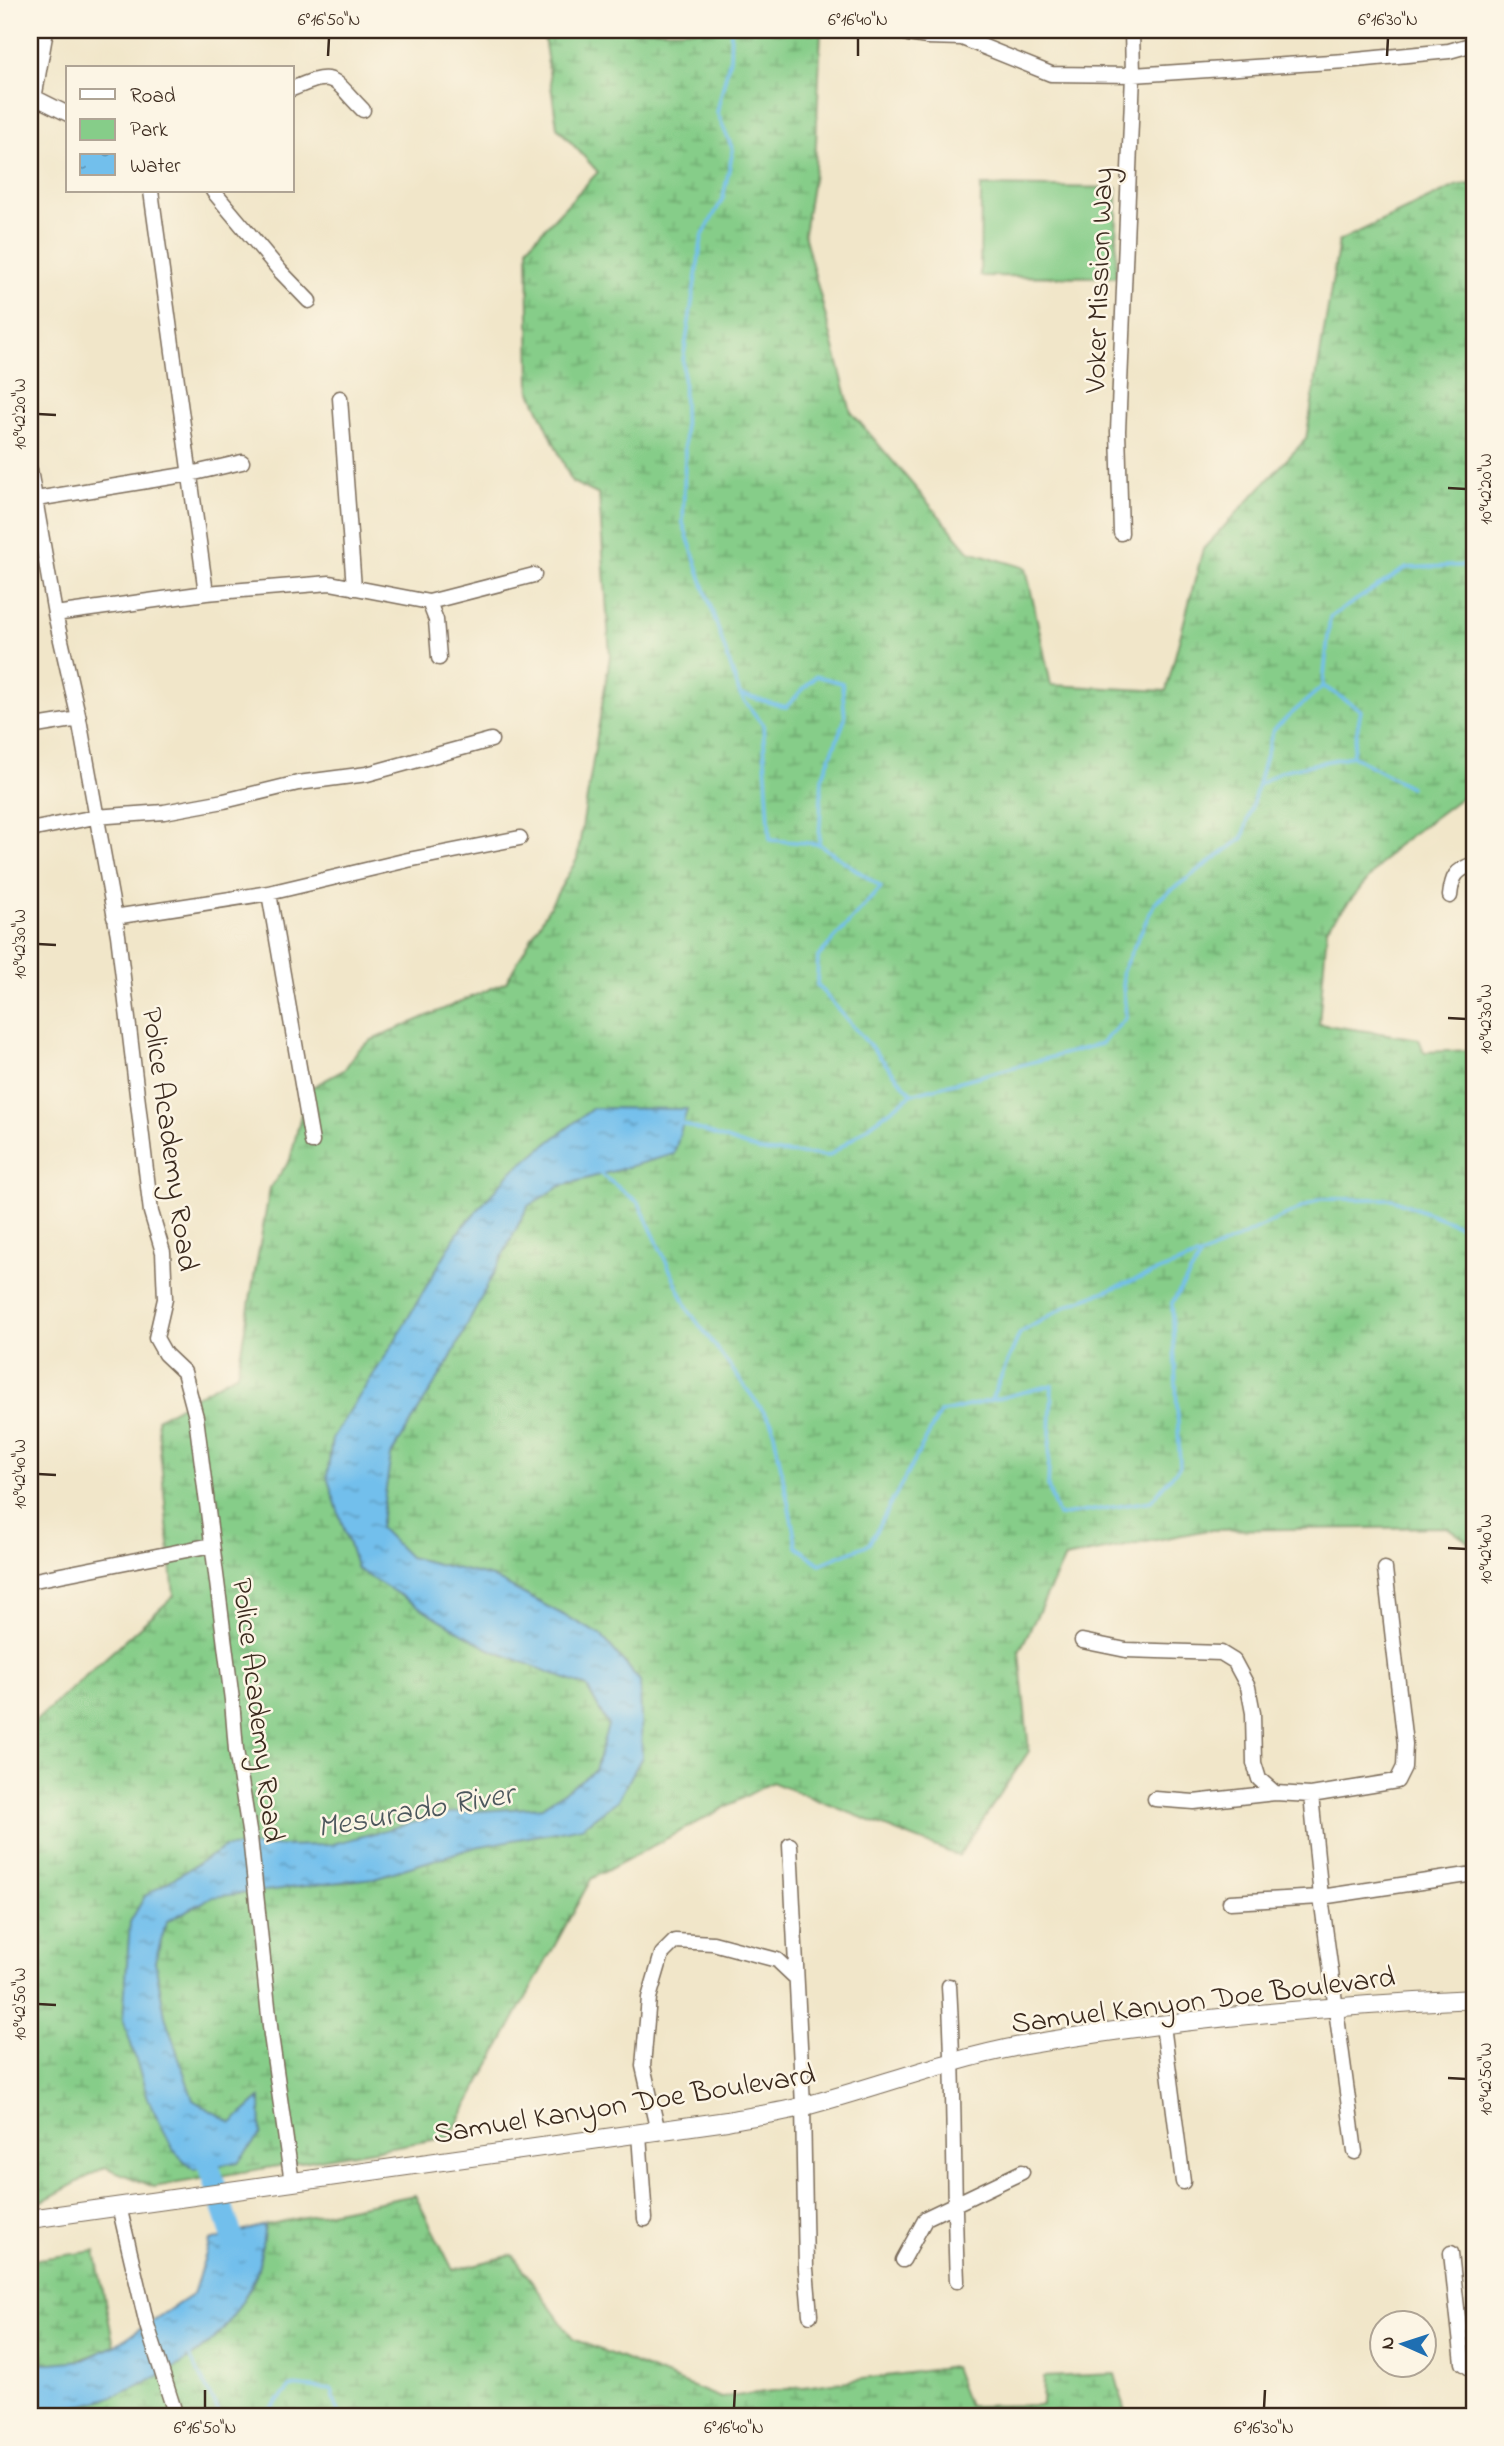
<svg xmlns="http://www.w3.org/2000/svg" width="1504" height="2446" font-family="'Indie Flower',sans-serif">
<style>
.green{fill:#86cd89;stroke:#607c54;stroke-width:2}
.wetland{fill:url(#wetland-marsh);stroke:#607c54;stroke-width:2}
.water{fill:url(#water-ripples);stroke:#567485;stroke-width:2}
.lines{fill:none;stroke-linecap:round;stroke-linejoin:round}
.stream{stroke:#72bfec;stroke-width:3.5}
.river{stroke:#72bfec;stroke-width:21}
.minor-casing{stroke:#7b6c5a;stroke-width:17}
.tertiary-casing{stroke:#7b6c5a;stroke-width:20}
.minor{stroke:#fff;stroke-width:14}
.tertiary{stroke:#fff;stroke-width:18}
.ticks{fill:none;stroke:#3b2a1e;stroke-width:2.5}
.labels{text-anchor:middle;stroke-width:5;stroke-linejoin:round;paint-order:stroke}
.street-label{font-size:30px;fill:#3b2a1e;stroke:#fcf5e5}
.water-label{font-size:32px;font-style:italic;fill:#4c575c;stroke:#fcf5e5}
.neatline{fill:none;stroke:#3b2a1e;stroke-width:2.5}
.ticks-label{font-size:18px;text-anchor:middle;fill:#3b2a1e}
</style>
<defs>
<pattern id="wetland-marsh" width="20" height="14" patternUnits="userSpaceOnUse" patternTransform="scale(1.75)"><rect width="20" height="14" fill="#86cd89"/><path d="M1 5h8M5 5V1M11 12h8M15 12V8" fill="none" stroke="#6fa76f"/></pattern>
<pattern id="water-ripples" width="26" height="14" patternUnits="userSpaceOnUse" patternTransform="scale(1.75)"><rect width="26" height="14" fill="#72bfec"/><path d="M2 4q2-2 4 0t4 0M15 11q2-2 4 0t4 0" fill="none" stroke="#5f9bbf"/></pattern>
</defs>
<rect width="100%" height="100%" fill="#fcf5e5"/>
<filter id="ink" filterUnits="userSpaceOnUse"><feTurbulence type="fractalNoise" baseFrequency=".0143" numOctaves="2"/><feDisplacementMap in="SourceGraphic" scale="14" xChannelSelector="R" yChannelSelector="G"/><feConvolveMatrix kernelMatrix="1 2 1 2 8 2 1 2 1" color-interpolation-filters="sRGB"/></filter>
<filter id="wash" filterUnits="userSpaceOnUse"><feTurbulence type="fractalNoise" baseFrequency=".00686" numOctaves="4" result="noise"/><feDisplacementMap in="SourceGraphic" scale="28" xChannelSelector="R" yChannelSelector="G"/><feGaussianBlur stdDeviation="1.57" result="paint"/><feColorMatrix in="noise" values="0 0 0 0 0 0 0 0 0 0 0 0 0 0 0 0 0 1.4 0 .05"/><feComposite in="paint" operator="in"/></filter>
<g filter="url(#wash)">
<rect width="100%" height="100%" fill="#f1e6c9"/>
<path class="green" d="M 981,186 L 1117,188 L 1116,277 L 980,276 Z"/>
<path class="wetland" d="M 543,30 L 821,30 L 815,167 L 804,234 L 851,412 L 969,551 L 1026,568 L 1051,685 L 1166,691 L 1203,549 L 1306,439 L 1339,241 L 1458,185 L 1474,184 L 1474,788 L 1395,847 L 1327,928 L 1319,1024 L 1419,1039 L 1424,1052 L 1474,1050 L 1474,1546 L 1447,1527 L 1207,1530 L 1065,1558 L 1019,1652 L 1029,1751 L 959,1856 L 772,1782 L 591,1879 L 450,2137 L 154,2187 L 105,2167 L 39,2203 L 30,2205 L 30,1726 L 174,1596 L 157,1419 L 237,1373 L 270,1188 L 290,1160 L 307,1090 L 344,1070 L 358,1050 L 372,1040 L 506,982 L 577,859 L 610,656 L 599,495 L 572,482 L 530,390 L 528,246 L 598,172 L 557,127 Z
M 415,2195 L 453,2270 L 513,2255 L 573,2339 L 721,2398 L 953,2367 L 968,2406 L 1042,2405 L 1043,2377 L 1115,2374 L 1127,2416 L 30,2416 L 30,2410 L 52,2411 L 188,2359 L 221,2331 L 256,2276 L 265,2225 Z
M 95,2251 L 114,2346 C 81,2362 67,2365 30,2362 L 30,2260 Z"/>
<path class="water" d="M 593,1108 L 687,1109 L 674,1154 L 561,1186 L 528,1206 L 449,1361 L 391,1455 L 380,1528 L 409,1557 L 492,1577 L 601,1635 L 640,1681 L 642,1757 L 618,1800 L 582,1827 L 476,1847 L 374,1878 L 213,1897 L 167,1921 L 155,1961 L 165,2016 L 193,2100 L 232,2123 L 260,2098 L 261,2134 L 238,2162 L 194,2170 L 174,2151 L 149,2101 L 123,2019 L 130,1922 L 145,1896 L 225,1847 L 329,1845 L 449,1813 L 542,1807 L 595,1770 L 608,1725 L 587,1687 L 489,1649 L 357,1569 L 327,1477 L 332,1438 L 390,1349 L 458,1232 L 511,1172 Z
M 265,2225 C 262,2241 261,2263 255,2278 C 249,2291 229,2323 220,2333 C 178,2376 90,2414 30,2410 L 30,2362 L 51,2363 L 83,2360 L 114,2346 L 193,2294 L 210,2241 Z"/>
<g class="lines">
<path class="stream" d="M 731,30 L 730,58 L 717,112 L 733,150 L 723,198 L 702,237 L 683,361 L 685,456 L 683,523 L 740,695 L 763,725 L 770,840 L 819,844 L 881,887 L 818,957 L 817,985 L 912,1094
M 1323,686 L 1361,710 L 1352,756
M 742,695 L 786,707 L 816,676 L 842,683 L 845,719 L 822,778 L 819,844
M 1257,786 L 1281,771 L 1352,756 L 1410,787
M 680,1123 L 760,1151 L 829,1156 L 912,1094 L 1101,1044 L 1126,1018 L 1122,972 L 1155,902 L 1243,838 L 1273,730 L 1323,686 L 1330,617 L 1406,568 L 1474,565
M 598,1172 L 639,1203 L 689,1311 L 772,1423 L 797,1547 L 820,1564 L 869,1544 L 940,1413 L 1052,1385 L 1048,1487 L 1058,1516 L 1151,1501 L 1180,1466 L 1172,1303 L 1201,1256 L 1320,1199 L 1392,1199 L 1474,1231
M 991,1400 L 1020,1333 L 1068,1305 L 1199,1256
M 189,2355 L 220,2415 L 227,2416
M 265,2416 L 291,2386 L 332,2390 L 339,2416
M 434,2416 L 460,2410 L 468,2416"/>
<path class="river" d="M 198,2144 L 205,2153 L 235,2245 L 228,2260"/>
</g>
</g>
<g filter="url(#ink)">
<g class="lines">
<g class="minor-casing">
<path id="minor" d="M 904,30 L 908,34 L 927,37 L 962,38 L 1051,74 L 1133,75 L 1346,61 L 1449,51 L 1474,44
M 292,89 C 336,69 332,79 363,110
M 34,97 L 68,114
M 30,122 L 46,30
M 151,191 L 206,593
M 213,191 L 281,272 L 309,301
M 340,398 L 354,588
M 30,470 L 55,614 L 79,719 L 118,935 L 151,1212 L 163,1252 L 165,1299 L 156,1338 L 165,1354 L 184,1372 L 196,1417 L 232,1700 L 236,1750 L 250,1837 L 271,2035 L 292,2183
M 30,500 L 190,474 L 242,462
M 1121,533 L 1118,431 L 1133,75 L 1132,30
M 429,602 L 534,575
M 55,614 L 206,593 L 330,583 L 429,602 L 436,620 L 439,658
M 30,727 L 79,719
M 30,830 L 95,817 L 164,812 L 224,801 L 298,783 L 367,774 L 491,740
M 269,893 L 312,1142
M 1450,896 C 1452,877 1455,870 1474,864
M 114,917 L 269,893 L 408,860 L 520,838
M 30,1581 L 212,1545
M 1082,1641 L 1126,1650 L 1221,1653 L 1234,1661 L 1248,1687 L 1253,1713 L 1254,1763 L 1259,1779 L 1275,1793 L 1311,1795 L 1397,1781 L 1404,1767 L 1405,1744 L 1385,1569
M 1311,1795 L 1321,1897 L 1355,2152
M 1155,1799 L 1194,1802 L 1275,1793
M 790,1845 L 803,2106 L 806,2269 L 810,2315
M 1230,1902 L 1321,1897 L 1474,1874
M 949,1986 C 955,2084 953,2183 957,2281
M 1163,2025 L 1183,2182
M 658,2132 L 643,2066 L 649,1998 L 662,1954 L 675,1941 L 713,1943 L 777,1960 L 796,1978
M 639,2134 L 645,2219
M 119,2206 L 147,2325 L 176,2416
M 1451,2253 L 1463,2363 L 1474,2371
M 903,2260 L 926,2218 L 1022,2172"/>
</g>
<g class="tertiary-casing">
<path id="tertiary" d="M 30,2219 L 727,2121 C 753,2116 779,2113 805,2106 C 877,2087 947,2060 1020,2046 C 1170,2019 1323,2006 1474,1999"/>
</g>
<use href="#minor" class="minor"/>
<use href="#tertiary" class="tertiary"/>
</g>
</g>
<path class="ticks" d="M 328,56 L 329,38M 858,56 L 858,38M 1387,56 L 1388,38M 38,414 L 56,415M 1448,488 L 1466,489M 38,944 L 56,945M 1448,1018 L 1466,1019M 38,1474 L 56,1475M 1448,1548 L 1466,1549M 38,2004 L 56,2005M 1448,2078 L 1466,2079M 205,2408 L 205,2390M 734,2408 L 735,2390M 1264,2408 L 1265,2390"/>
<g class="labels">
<g class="street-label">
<text transform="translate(1098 280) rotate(-88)" y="10">Voker Mission Way</text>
<text transform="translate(171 1139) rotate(82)" y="10">Police Academy Road</text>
<text transform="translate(259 1710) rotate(83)" y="10">Police Academy Road</text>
<text transform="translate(1203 1999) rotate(-7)" y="10">Samuel Kanyon Doe Boulevard</text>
<text transform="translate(624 2103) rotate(-9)" y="10">Samuel Kanyon Doe Boulevard</text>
</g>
<g class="water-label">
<text transform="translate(415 1809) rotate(-10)" y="11">Mesurado River</text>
</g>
</g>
<rect width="1504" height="2446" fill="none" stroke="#fcf5e5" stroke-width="77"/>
<rect x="66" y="66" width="228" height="126" fill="#fcf5e5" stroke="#afa495" stroke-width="2"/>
<rect x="80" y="89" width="35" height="10" fill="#ffffff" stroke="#afa495" stroke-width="2"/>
<text x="130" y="102" font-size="21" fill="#3b2a1e">Road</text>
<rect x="80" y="119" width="35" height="21" fill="#86cd89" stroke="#afa495" stroke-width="2"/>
<text x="130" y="136" font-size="21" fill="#3b2a1e">Park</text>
<rect x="80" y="154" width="35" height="21" fill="url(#water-ripples)" stroke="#afa495" stroke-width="2"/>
<text x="130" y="172" font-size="21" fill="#3b2a1e">Water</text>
<g transform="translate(1403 2344) rotate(273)"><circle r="33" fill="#fcf5e5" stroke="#afa495" stroke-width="2"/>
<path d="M0-5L12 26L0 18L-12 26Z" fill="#1f6fb2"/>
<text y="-10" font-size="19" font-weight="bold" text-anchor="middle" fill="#3b2a1e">N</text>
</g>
<rect x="38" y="38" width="1428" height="2370" class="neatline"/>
<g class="ticks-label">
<text x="329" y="25">6°16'50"N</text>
<text x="858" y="25">6°16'40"N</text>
<text x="1388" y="25">6°16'30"N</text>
<text transform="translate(19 414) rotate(-90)" y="6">10°42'20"W</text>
<text transform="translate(1485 489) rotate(-90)" y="6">10°42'20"W</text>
<text transform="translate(19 944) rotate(-90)" y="6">10°42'30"W</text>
<text transform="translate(1485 1019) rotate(-90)" y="6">10°42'30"W</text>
<text transform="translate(19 1474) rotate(-90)" y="6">10°42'40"W</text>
<text transform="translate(1485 1549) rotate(-90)" y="6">10°42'40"W</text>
<text transform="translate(19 2004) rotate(-90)" y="6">10°42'50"W</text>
<text transform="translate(1485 2079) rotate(-90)" y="6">10°42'50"W</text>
<text x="205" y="2433">6°16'50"N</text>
<text x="734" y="2433">6°16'40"N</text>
<text x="1264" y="2433">6°16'30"N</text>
</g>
</svg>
